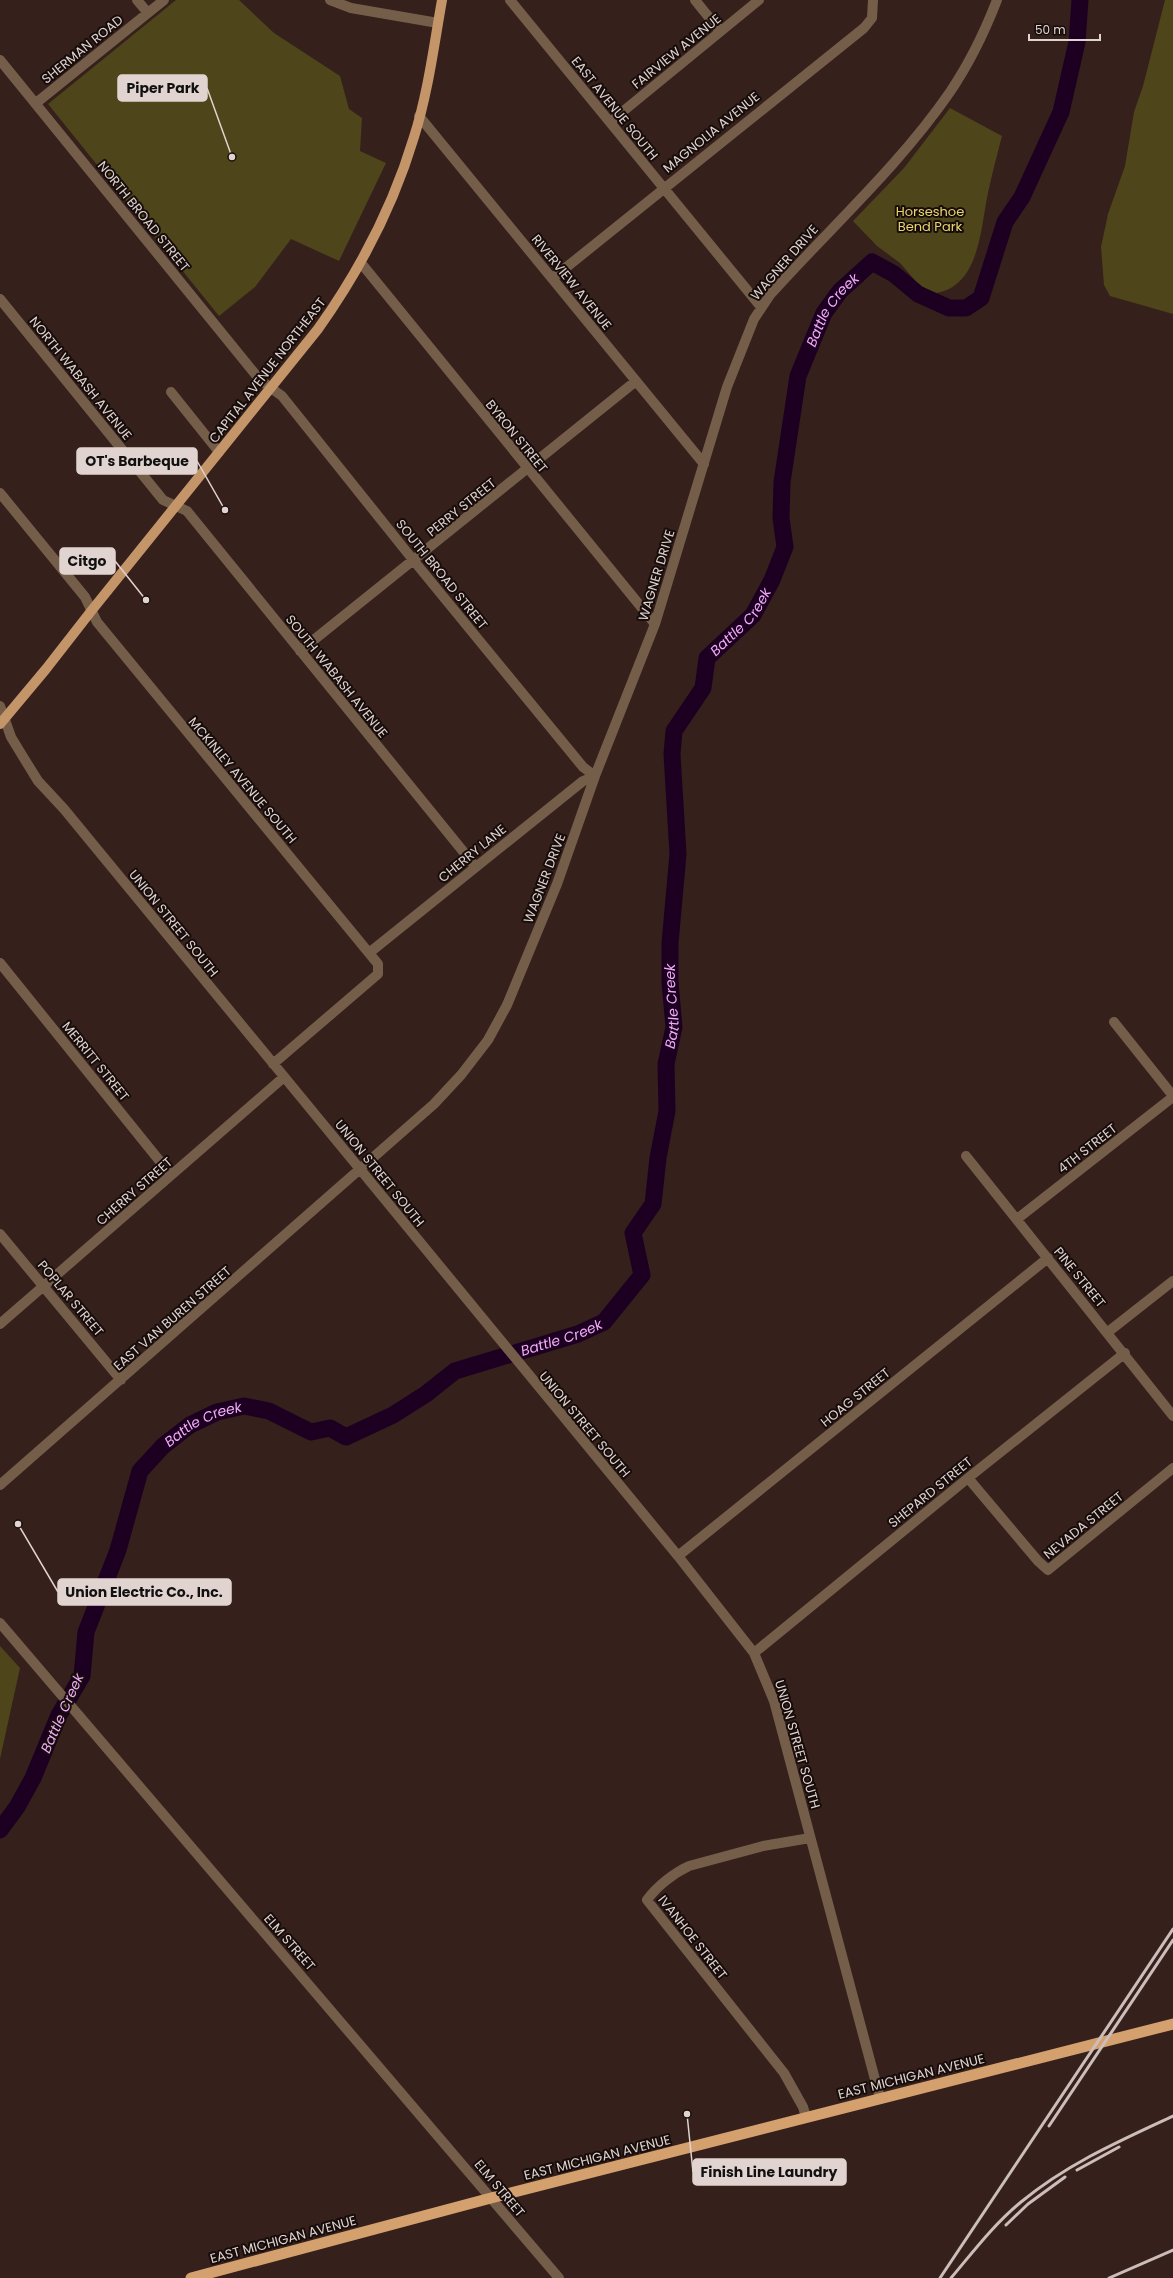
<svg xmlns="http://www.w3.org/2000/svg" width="1173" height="2278" font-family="Poppins,sans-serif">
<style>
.green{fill:#4e451b}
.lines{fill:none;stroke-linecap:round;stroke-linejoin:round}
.river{stroke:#1d0021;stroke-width:17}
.minor{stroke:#755e49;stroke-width:10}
.primary{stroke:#c49568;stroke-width:10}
.trunk{stroke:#d4a06e;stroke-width:11}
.rail{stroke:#ccbdba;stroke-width:3}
.labels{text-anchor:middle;stroke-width:4;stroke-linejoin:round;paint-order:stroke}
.street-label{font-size:13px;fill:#e1d3d0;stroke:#160d0b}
.park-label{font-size:13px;fill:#ead56c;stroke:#160d0b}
.water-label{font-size:14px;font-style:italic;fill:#f1acf9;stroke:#160d0b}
.leader{fill:none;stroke:#e1d3d0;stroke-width:1.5}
.callout-dot{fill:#e1d3d0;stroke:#160d0b;stroke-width:1.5}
.callout{fill:#e1d3d0;stroke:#e1d3d0;stroke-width:1.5}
.callout-label{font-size:14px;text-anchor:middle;font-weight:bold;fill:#111}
</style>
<rect width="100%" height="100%" fill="#35201c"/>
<path class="green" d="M 176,0 L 239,0 L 274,33 L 340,76 L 349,109 L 362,118 L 360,151 L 386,163 L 339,261 L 291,239 L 255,287 L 219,316 L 48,104 Z
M 1165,0 L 1173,0 L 1173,314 L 1110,296 L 1104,285 L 1101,247 L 1108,214 L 1125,166 L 1134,112 L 1143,86 Z
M 950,108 L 1002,136 C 997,155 992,174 988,193 C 980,230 980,293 927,294 L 900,263 L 877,246 L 853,221 L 904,168 Z
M 0,1646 L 20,1668 L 0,1759 Z"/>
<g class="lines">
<path class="river" id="s1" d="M 0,1830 L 17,1807 L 33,1778 L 59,1715 L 82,1676 L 86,1632 L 118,1550 L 140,1471 L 163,1446 L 190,1425 L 217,1412 L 244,1406 L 269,1411 L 311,1432 L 330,1428 L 346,1437 L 393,1415 L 426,1394 L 455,1371 L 578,1334 L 604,1322 L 642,1275 L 633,1233 L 653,1204 L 658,1158 L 667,1111 L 666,1064 L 674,1027 L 670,983 L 670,943 L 678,854 L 672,754 L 674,731 L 703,688 L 707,658 L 753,615 L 772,580 L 785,547 L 781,518 L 782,482 L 798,376 L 824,313 L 840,291 L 872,262 L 894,274 L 918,294 L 949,308 L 966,308 L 981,298 L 1005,222 L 1022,197 L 1061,112 L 1077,42 L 1080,0"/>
<path class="minor" d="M 137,0 L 148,13
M 330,0 L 351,8 L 438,23
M 510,0 L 761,307
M 695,0 L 720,31
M 0,60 L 260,380 L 282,396 L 414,561 L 583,767 L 595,776
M 36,103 L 164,0
M 419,116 L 704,464
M 610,122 L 759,0
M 361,263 L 655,624
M 553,278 L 864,28 L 872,18 L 873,0
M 0,299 L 163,500 L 187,511 L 475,866
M 171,392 L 219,452
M 0,493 L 85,597 L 97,622 L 378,964 L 378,974 L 273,1064
M 300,651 L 636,381
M 0,706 L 11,737 L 25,760 L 38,781 L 64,809 L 678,1556 L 754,1653 L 774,1701 L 880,2098
M 369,953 L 583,781 L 595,776
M 0,963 L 171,1175
M 1114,1022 L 1173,1096
M 966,1156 L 1173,1416
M 1017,1219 L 1173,1097
M 0,1234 L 121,1380
M 0,1324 L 284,1077
M 1108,1332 L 1173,1281
M 968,1478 L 1038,1561 L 1048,1570 L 1173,1468
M 0,1485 L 434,1104 L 461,1075 L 488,1040 L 507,1005 L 557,884 L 595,776 L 655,624 L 727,387 L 754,319 L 770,295 C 830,228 899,166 950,92 C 969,64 985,31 997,0
M 678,1556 L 1048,1258
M 0,1623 L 559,2278
M 754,1653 L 968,1478 L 1125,1353
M 806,2117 L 803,2107 L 784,2073 L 647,1900 C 657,1886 674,1873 689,1866 L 763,1846 L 810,1838"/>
<path class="primary" d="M 0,724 L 46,669 L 92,610 L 318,329 C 360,270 393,207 414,137 C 428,93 434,45 442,0"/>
<path class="trunk" d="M 191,2278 L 491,2198 L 1173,2024"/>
<path class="rail" d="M 1049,2126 L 1173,1940
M 1077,2170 L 1119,2147
M 1006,2225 L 1028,2204 L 1065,2177
M 940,2278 L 1173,1929
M 951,2278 C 973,2252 994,2224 1021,2202 C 1067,2164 1119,2141 1173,2116
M 1109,2278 L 1173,2250"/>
</g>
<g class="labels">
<g class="street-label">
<text transform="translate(82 49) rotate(-39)" y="5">SHERMAN ROAD</text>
<text transform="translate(676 51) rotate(-39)" y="5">FAIRVIEW AVENUE</text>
<text transform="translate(615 108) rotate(51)" y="5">EAST AVENUE SOUTH</text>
<text transform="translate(711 132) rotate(-39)" y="5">MAGNOLIA AVENUE</text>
<text transform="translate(144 216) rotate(51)" y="5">NORTH BROAD STREET</text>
<text transform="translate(784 262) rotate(-49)" y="5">WAGNER DRIVE</text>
<text transform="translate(572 282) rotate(51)" y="5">RIVERVIEW AVENUE</text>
<text transform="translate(267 370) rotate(-52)" y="5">CAPITAL AVENUE NORTHEAST</text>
<text transform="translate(81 378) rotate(51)" y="5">NORTH WABASH AVENUE</text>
<text transform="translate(517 436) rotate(51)" y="5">BYRON STREET</text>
<text transform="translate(461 507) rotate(-39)" y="5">PERRY STREET</text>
<text transform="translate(442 574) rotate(51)" y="5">SOUTH BROAD STREET</text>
<text transform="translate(656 575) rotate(-73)" y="5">WAGNER DRIVE</text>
<text transform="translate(337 676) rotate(51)" y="5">SOUTH WABASH AVENUE</text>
<text transform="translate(243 780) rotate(50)" y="5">MCKINLEY AVENUE SOUTH</text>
<text transform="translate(472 853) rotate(-39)" y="5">CHERRY LANE</text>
<text transform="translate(544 878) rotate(-69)" y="5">WAGNER DRIVE</text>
<text transform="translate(174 923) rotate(51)" y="5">UNION STREET SOUTH</text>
<text transform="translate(96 1061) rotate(51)" y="5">MERRITT STREET</text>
<text transform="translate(1087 1148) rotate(-38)" y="5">4TH STREET</text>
<text transform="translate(380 1173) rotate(51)" y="5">UNION STREET SOUTH</text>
<text transform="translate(134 1191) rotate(-41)" y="5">CHERRY STREET</text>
<text transform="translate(1080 1277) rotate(51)" y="5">PINE STREET</text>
<text transform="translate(71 1298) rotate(50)" y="5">POPLAR STREET</text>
<text transform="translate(172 1318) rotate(-41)" y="5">EAST VAN BUREN STREET</text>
<text transform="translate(855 1397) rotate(-39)" y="5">HOAG STREET</text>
<text transform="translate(585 1424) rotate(50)" y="5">UNION STREET SOUTH</text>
<text transform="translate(930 1492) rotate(-39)" y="5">SHEPARD STREET</text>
<text transform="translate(1083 1525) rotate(-39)" y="5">NEVADA STREET</text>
<text transform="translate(798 1744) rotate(74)" y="5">UNION STREET SOUTH</text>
<text transform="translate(693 1937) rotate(52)" y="5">IVANHOE STREET</text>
<text transform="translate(290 1942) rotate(49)" y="5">ELM STREET</text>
<text transform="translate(911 2076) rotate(-14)" y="5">EAST MICHIGAN AVENUE</text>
<text transform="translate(597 2157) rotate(-14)" y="5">EAST MICHIGAN AVENUE</text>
<text transform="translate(500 2188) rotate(50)" y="5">ELM STREET</text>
<text transform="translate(283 2239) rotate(-15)" y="5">EAST MICHIGAN AVENUE</text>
</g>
<g class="park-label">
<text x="930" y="216">Horseshoe<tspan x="930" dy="15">Bend Park</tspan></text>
</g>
<g class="water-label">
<text dy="5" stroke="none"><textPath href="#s1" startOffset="1993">Battle Creek</textPath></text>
<text dy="5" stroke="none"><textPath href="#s1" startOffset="1657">Battle Creek</textPath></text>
<text dy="5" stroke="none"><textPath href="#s1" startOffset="1249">Battle Creek</textPath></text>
<text dy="5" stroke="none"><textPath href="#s1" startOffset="865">Battle Creek</textPath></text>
<text dy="5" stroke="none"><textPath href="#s1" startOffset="470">Battle Creek</textPath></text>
<text transform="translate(62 1713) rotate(-66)" y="5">Battle Creek</text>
</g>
</g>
<path class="leader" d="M232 157L207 88M225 510L197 461M146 600L115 561M18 1524L58 1592M687 2114L693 2172"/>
<g class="callout-dot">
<circle cx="232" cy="157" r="4"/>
<circle cx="225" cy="510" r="4"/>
<circle cx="146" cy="600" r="4"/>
<circle cx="18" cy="1524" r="4"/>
<circle cx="687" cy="2114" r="4"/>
</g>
<g class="callout">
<rect x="118" y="75" width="89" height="26" rx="4"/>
<rect x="77" y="448" width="120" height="26" rx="4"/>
<rect x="60" y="548" width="55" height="26" rx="4"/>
<rect x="58" y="1579" width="173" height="26" rx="4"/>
<rect x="693" y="2159" width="153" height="26" rx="4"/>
</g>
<g class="callout-label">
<text x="163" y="93">Piper Park</text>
<text x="137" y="466">OT's Barbeque</text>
<text x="87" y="566">Citgo</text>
<text x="144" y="1597">Union Electric Co., Inc.</text>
<text x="769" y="2177">Finish Line Laundry</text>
</g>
<path d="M1029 34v6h71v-6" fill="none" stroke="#e1d3d0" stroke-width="2"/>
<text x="1035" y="34" font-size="12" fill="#e1d3d0" stroke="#160d0b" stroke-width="3" paint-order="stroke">50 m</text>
</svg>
